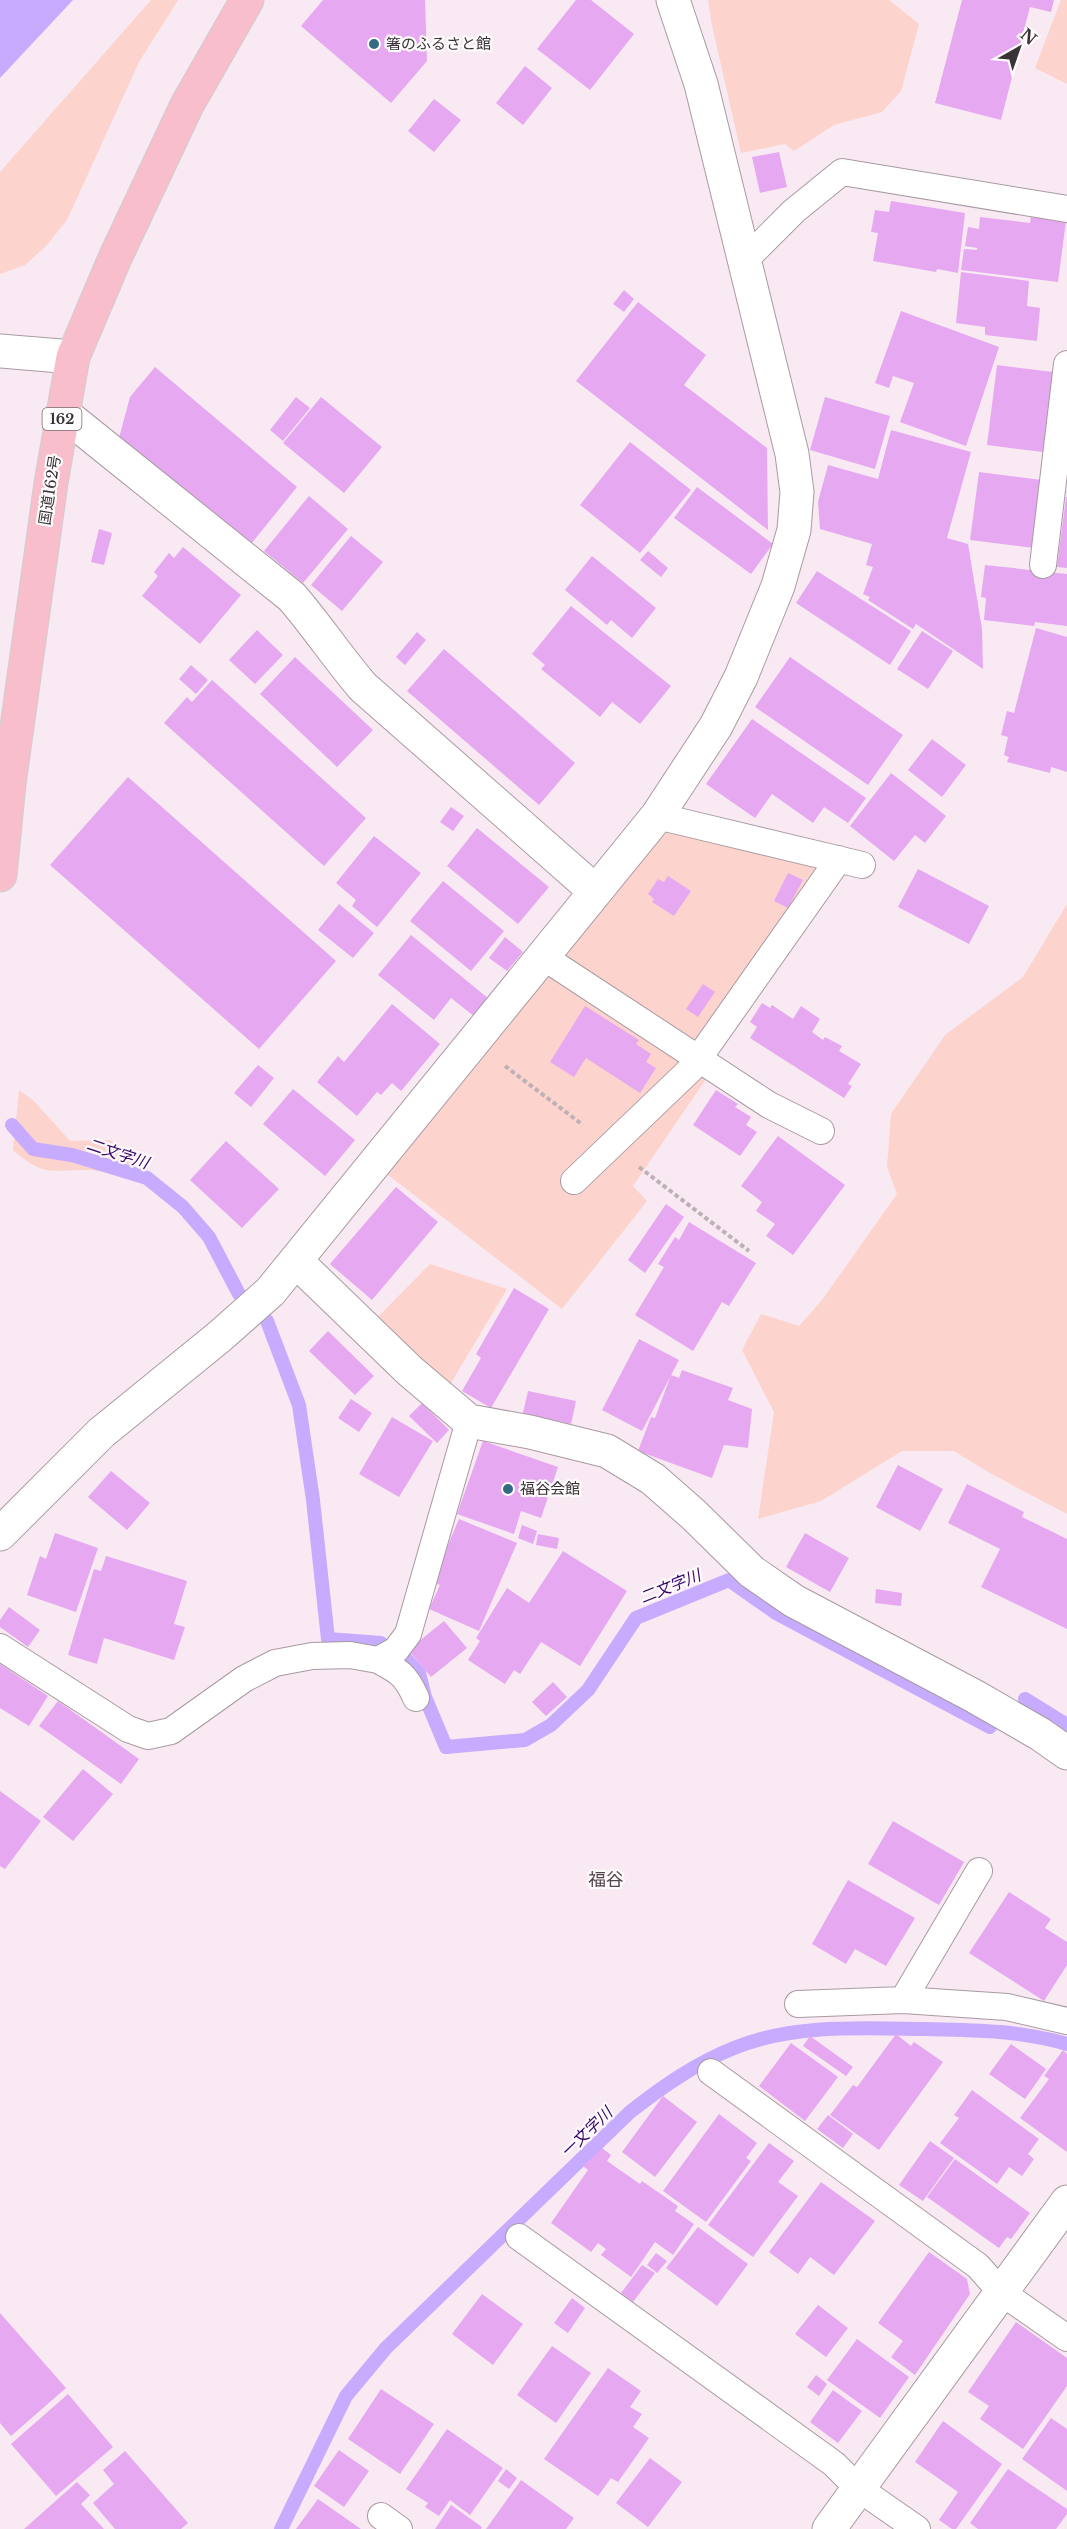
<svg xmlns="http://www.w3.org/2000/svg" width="1067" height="2529" font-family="'Libre Baskerville','Noto Sans JP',serif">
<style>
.green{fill:#fdd3cd}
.water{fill:#c7abfe}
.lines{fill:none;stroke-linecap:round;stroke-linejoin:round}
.stream{stroke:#c7abfe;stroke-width:14}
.building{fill:#e6a8f1}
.service-casing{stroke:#a89aa2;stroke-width:28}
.minor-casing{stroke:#a89aa2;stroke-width:35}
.tertiary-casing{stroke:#a89aa2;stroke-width:35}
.trunk-casing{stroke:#cfcecf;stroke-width:35}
.path{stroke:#bdb0b7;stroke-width:4;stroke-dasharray:4.5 3;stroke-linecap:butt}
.service{stroke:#fff;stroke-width:26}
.minor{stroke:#fff;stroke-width:33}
.tertiary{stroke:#fff;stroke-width:33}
.trunk{stroke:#f8becb;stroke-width:33}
.poi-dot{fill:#356a86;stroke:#fefbfc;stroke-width:2}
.labels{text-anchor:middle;stroke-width:4.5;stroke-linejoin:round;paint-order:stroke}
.shield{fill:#fefbfc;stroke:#746f72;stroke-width:1.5}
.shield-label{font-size:14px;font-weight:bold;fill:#393337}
.poi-label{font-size:15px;fill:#393337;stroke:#fefbfc;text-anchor:start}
.street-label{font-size:15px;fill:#393337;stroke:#fefbfc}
.water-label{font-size:16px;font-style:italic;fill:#390469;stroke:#fefbfc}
.quarter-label{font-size:18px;fill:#53464e;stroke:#fefbfc}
</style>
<rect width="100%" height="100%" fill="#f9e9f2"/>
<path class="green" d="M 151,0 L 178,0 L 139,62 L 67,220 L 46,246 L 25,265 L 0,274 L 0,172 Z
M 708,0 L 889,0 L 919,24 L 901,91 L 882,112 L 834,125 L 794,151 L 785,144 L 741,153 L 711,21 Z
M 1061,0 L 1067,0 L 1067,84 L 1035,68 Z
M 660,830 L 821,869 L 685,1058 L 706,1079 L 633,1186 L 647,1201 L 562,1309 L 383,1171 Z
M 1067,904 L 1067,1514 L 988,1472 L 954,1451 L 902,1451 L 821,1501 L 758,1519 L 774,1412 L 742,1350 L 761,1314 L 799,1326 L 822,1300 L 897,1194 L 887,1167 L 891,1114 L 945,1035 L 1023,977 Z
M 19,1090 L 34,1101 L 70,1141 L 110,1140 L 153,1177 L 149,1183 C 130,1179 109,1171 90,1170 C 50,1169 47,1179 13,1150 Z
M 430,1264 L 507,1289 L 448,1388 L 375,1320 Z"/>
<path class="water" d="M 0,0 L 73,0 L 0,78 Z"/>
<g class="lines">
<path class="stream" d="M 12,1125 L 33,1149 L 72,1155 L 147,1178 L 183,1207 L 209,1237 L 239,1294
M 267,1321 L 299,1405 L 313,1500 L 328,1639 L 381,1643
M 403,1656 L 419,1673 L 425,1697 L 446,1747 L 525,1740 L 551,1725 L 588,1690 L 636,1618 L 729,1580 L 776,1613 L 990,1727
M 1025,1699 L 1067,1725
M 281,2529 L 346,2396 L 386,2348 L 630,2112 C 662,2087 696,2063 734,2048 C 792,2024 861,2028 923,2029 C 971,2030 1020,2030 1067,2044"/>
</g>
<path class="building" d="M 323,0 L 425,0 L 427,61 L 391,103 L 301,26 Z
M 576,0 L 591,0 L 634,34 L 590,90 L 537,49 Z
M 962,0 L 1054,0 L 1051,12 L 1030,7 L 1001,120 L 935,103 Z
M 525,66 L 552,88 L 523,125 L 496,103 Z
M 434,99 L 461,120 L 434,152 L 408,131 Z
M 779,152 L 787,187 L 760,193 L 752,157 Z
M 891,201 L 965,213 L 958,273 L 937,269 L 936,272 L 873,261 L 878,233 L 871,232 L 875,210 L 889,212 Z
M 980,217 L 1030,223 L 1031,217 L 1066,221 L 1058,282 L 961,270 L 964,249 L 977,250 L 977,248 L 965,246 L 968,227 L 979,229 Z
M 961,272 L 1029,281 L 1027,306 L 1040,308 L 1037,341 L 985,335 L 985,327 L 956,323 Z
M 624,290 L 634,299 L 624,312 L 613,304 Z
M 638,302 L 706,355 L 684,385 L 767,448 L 768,530 L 576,381 Z
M 901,311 L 999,347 L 966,446 L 900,422 L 914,383 L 893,376 L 889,388 L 875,383 Z
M 997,365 L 1053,372 L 1043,452 L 987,445 Z
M 155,367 L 297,487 L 251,544 L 119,438 L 130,397 Z
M 296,397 L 310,408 L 283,441 L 270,430 Z
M 321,397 L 382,447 L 344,493 L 283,443 Z
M 825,397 L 890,416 L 875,469 L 810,450 Z
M 891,430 L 971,452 L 947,538 L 968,544 L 982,629 L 983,669 L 916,624 L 913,629 L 868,600 L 870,597 L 863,594 L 873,567 L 866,565 L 872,544 L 820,529 L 818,502 L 828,465 L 878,479 Z
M 630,442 L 691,490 L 640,553 L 580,505 Z
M 979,472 L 1042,480 L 1034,548 L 970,540 Z
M 697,487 L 773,544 L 751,574 L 674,518 Z
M 309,496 L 348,529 L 303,583 L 264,551 Z
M 1066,497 L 1067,497 L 1067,568 L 1057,567 Z
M 99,529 L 112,533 L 104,565 L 91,562 Z
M 351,536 L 383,562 L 342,611 L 311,585 Z
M 183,547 L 241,595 L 200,644 L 142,596 L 158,576 L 154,572 L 169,553 L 174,558 Z
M 648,551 L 668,568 L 661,577 L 640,560 Z
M 592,556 L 656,608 L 632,638 L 611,620 L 607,625 L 565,590 Z
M 985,565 L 1067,574 L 1067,626 L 1035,622 L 1034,626 L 984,620 L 986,598 L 981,597 Z
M 817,571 L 911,631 L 890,665 L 796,603 Z
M 571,606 L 671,686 L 640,724 L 612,702 L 600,717 L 541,669 L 545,665 L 532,654 Z
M 1036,628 L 1067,637 L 1067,772 L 1051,767 L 1050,773 L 1007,762 L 1009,757 L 1004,755 L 1008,737 L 1001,735 L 1007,711 L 1014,713 Z
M 257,630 L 283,655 L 255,684 L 229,660 Z
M 922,631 L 953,651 L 928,689 L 897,669 Z
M 417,632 L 426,640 L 405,665 L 396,657 Z
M 444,649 L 575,763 L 539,805 L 407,691 Z
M 295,657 L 373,730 L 337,767 L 260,694 Z
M 790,657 L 903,735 L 868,785 L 755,707 Z
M 191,665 L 208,680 L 196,694 L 179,679 Z
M 212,680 L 366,818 L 324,866 L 164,723 L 187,697 L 192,702 Z
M 752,719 L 866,798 L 848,823 L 824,807 L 813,823 L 772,794 L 755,818 L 706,784 Z
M 932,739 L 966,765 L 942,797 L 908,770 Z
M 891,773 L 946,816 L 925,843 L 915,835 L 894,861 L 850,826 Z
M 128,777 L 336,961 L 259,1049 L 50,865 Z
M 451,807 L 464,816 L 453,831 L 440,822 Z
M 477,828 L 549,887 L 518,924 L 447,866 Z
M 374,836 L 421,873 L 377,927 L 352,906 L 356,900 L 336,883 Z
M 918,869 L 989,906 L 969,944 L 898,907 Z
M 788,873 L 803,880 L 788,908 L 774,901 Z
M 668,876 L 691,891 L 674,916 L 652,902 L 654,899 L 648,894 L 658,879 L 664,882 Z
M 443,881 L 504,931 L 471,971 L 410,921 Z
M 339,904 L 374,933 L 353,958 L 318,930 Z
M 411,935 L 489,999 L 475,1017 L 451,998 L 434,1020 L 378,975 Z
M 505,937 L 523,952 L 507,971 L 489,958 Z
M 703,984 L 715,992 L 698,1017 L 686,1009 Z
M 762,1003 L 770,1008 L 772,1005 L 793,1019 L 801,1006 L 820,1019 L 812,1032 L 823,1040 L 825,1037 L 842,1046 L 839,1051 L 861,1064 L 848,1084 L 852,1086 L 844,1098 L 750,1038 L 757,1027 L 750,1022 Z
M 392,1004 L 440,1044 L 401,1091 L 392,1083 L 381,1095 L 377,1092 L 357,1116 L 317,1082 L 338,1056 L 344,1062 Z
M 585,1006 L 639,1040 L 636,1044 L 651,1054 L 646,1062 L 656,1068 L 640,1093 L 586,1058 L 574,1077 L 550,1062 Z
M 258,1065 L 274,1078 L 251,1107 L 234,1093 Z
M 293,1089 L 355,1140 L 325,1176 L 263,1124 Z
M 716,1090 L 738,1104 L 735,1107 L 751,1117 L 746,1125 L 757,1132 L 740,1156 L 693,1125 Z
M 778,1136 L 845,1185 L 793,1255 L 766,1236 L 775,1224 L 756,1211 L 762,1202 L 741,1186 Z
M 226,1141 L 279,1189 L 242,1228 L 190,1180 Z
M 396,1187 L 438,1222 L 372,1300 L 330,1264 Z
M 666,1204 L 684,1217 L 645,1273 L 628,1260 Z
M 689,1222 L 756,1263 L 729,1306 L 722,1302 L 693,1351 L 635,1315 L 664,1267 L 658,1264 L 675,1237 L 679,1240 Z
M 514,1288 L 549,1309 L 491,1408 L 462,1391 L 481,1358 L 476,1354 Z
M 328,1331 L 374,1376 L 355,1395 L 309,1351 Z
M 639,1339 L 679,1360 L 642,1431 L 602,1410 Z
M 682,1370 L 733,1388 L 728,1400 L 752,1409 L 748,1448 L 724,1445 L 712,1478 L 638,1451 L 651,1417 L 655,1418 L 671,1375 L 679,1378 Z
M 528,1391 L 576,1401 L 571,1424 L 523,1413 Z
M 351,1399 L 372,1413 L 359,1432 L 338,1418 Z
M 422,1403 L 449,1430 L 437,1443 L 409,1416 Z
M 392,1417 L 433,1441 L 399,1497 L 359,1474 Z
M 483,1441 L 558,1467 L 541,1518 L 521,1511 L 514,1534 L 457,1514 Z
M 898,1465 L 943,1489 L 920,1531 L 876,1507 Z
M 111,1471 L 150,1503 L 127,1530 L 88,1497 Z
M 967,1484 L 1024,1512 L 1022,1517 L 1067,1539 L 1067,1629 L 981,1587 L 1000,1549 L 948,1523 Z
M 459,1519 L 517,1543 L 479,1631 L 429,1609 L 440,1585 L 432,1582 Z
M 522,1525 L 537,1531 L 533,1544 L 518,1538 Z
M 55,1533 L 98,1548 L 76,1612 L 27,1595 L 40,1556 L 46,1559 Z
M 805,1533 L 849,1558 L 830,1592 L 786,1567 Z
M 538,1534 L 559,1538 L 557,1549 L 536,1545 Z
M 563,1551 L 627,1591 L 580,1666 L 541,1642 L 520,1674 L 514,1670 L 505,1684 L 468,1660 L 480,1641 L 476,1638 L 507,1588 L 529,1603 Z
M 106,1556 L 187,1581 L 174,1624 L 185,1627 L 174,1660 L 104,1638 L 97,1664 L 68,1655 L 94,1569 L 101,1571 Z
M 876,1589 L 902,1593 L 901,1606 L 875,1603 Z
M 9,1607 L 40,1630 L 28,1647 L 0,1627 L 0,1620 Z
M 444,1621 L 467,1648 L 431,1677 L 408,1650 Z
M 0,1664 L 48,1696 L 29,1726 L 0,1708 Z
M 553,1682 L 567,1697 L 546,1716 L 532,1702 Z
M 58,1701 L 139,1759 L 121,1784 L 39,1726 Z
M 83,1769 L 113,1794 L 73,1841 L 43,1817 Z
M 0,1791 L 41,1821 L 5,1869 L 0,1866 Z
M 893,1821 L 964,1862 L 939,1905 L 868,1864 Z
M 848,1880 L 915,1918 L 886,1966 L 855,1949 L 846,1964 L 812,1944 Z
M 1009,1892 L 1051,1919 L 1045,1928 L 1067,1942 L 1067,1965 L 1044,2001 L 969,1953 Z
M 896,2034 L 911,2046 L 914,2042 L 943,2062 L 879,2150 L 830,2115 L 853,2085 L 857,2087 Z
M 810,2036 L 853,2067 L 846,2076 L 803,2046 Z
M 791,2043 L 838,2077 L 805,2121 L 759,2086 Z
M 1011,2044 L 1046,2069 L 1025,2099 L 989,2074 Z
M 1063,2050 L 1067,2054 L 1067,2152 L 1020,2118 L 1049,2079 L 1044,2076 Z
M 972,2090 L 1039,2139 L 1028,2154 L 1034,2159 L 1022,2176 L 1009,2167 L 997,2184 L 940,2143 L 959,2118 L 954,2115 Z
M 663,2096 L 697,2122 L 655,2177 L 622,2152 Z
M 719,2114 L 757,2143 L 746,2158 L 751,2161 L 706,2222 L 663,2191 Z
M 828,2115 L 853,2134 L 843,2148 L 817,2129 Z
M 930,2141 L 954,2158 L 923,2201 L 899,2185 Z
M 769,2143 L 794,2161 L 778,2182 L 798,2196 L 753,2257 L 708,2225 Z
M 602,2148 L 611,2155 L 607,2161 L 640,2184 L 642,2181 L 678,2206 L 675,2211 L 694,2224 L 673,2255 L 655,2242 L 631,2277 L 601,2255 L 606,2249 L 598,2243 L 591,2252 L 551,2223 L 588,2170 L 583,2166 Z
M 955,2159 L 1030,2213 L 1011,2239 L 1007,2237 L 999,2248 L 927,2197 Z
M 821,2182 L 875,2221 L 834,2275 L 810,2257 L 798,2274 L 769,2252 Z
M 698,2227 L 748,2264 L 717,2306 L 666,2268 Z
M 929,2252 L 967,2279 L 970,2294 L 915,2375 L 891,2357 L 903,2341 L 878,2323 Z
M 656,2253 L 667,2261 L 657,2273 L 647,2265 Z
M 642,2265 L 655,2273 L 633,2302 L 621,2293 Z
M 482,2294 L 523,2324 L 493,2365 L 452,2334 Z
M 572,2298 L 585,2308 L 568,2333 L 554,2323 Z
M 818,2305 L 848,2328 L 826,2357 L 795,2334 Z
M 0,2313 L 66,2388 L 11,2436 L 0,2423 Z
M 1016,2322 L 1067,2358 L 1067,2386 L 1023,2449 L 980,2419 L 989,2406 L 968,2392 Z
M 857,2339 L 909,2377 L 880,2418 L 827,2380 Z
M 552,2346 L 591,2373 L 556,2423 L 517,2395 Z
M 608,2368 L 641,2391 L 630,2407 L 642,2414 L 633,2427 L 649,2438 L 618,2482 L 611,2478 L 598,2496 L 544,2459 Z
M 816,2375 L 827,2384 L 819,2396 L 807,2387 Z
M 381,2389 L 434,2424 L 400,2474 L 348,2439 Z
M 833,2390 L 862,2411 L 838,2443 L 810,2422 Z
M 68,2394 L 113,2447 L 56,2496 L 11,2444 Z
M 1051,2418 L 1067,2429 L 1067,2491 L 1022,2459 Z
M 943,2421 L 1002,2464 L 956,2529 L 952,2529 L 939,2520 L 958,2492 L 915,2462 Z
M 447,2429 L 503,2468 L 470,2515 L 450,2500 L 439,2516 L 425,2507 L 428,2503 L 406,2489 Z
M 339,2450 L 369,2471 L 344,2507 L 314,2486 Z
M 125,2451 L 188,2523 L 181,2529 L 115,2529 L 93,2503 L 114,2484 L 103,2470 Z
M 650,2458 L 682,2482 L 648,2527 L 616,2503 Z
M 506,2469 L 517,2478 L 509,2489 L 498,2481 Z
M 1008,2469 L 1067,2509 L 1067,2514 L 1056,2529 L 978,2529 L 970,2523 Z
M 521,2480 L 574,2518 L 566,2529 L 486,2529 Z
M 77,2482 L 90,2495 L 81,2504 L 104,2529 L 24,2529 Z
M 318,2499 L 361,2529 L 296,2529 Z
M 451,2505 L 482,2527 L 481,2529 L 435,2529 Z"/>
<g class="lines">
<g class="service-casing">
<path id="service" d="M 744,261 L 794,211 L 842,172 L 1067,209
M 1043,565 L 1067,364
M 657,816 L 862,865
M 542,956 L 769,1105 L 821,1131
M 574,1181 L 691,1069 L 839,859
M 0,1647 L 128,1729 L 148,1736 L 171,1731 L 244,1679 L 275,1663 L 312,1656 L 350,1655 L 378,1660 L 396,1650 L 408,1634 L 469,1421
M 378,1660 C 399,1671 406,1675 416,1698
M 903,2000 L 979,1871
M 798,2004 L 903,2000 L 1007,2007 L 1067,2021
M 711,2072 L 978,2266 L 1001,2292 L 1067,2338
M 519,2237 L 834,2464 L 858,2488 L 917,2529
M 381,2516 L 399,2529"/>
</g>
<g class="minor-casing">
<path id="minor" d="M 63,413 L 292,597 C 317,626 338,658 363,687 L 595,891
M 296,1261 L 410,1371 L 469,1421 L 530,1432 L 607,1451 L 653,1479 L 694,1515 L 752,1572 L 794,1601 L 974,1696 L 1040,1734 L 1067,1753
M 0,1534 L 101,1433 L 219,1337 L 270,1292 L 657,816 L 716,726 L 741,677 L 778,586 L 794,530 L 797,492 L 792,454 L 701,84 L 673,0
M 829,2529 L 1067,2202"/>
</g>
<g class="tertiary-casing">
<path id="tertiary" d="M 0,351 L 73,357"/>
</g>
<g class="trunk-casing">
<path id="trunk" d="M 0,875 L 9,784 L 51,483 L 73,357 L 115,258 L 187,105 L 247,0"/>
</g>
<path class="path" d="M 505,1066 L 583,1125
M 639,1167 L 749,1251"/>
<use href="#service" class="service"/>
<use href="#minor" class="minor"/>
<use href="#tertiary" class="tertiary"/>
<use href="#trunk" class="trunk"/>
</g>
<g class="poi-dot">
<circle cx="374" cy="44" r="6"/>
<circle cx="508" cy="1489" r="6"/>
</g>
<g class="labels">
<rect class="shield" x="42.5" y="408" width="39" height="22" rx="4.5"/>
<g class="shield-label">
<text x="62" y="424">162</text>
</g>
<g class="poi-label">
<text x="386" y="49">箸のふるさと館</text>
<text x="520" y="1494">福谷会館</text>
</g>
<g class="street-label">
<text transform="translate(50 490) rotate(-81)" y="5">国道162号</text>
</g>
<g class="water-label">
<text transform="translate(118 1153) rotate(18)" y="6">二文字川</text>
<text transform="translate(670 1586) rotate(-22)" y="6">二文字川</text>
<text transform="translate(586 2132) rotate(-44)" y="6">一文字川</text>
</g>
<g class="quarter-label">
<text x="606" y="1886">福谷</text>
</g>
</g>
<g transform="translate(1019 48) rotate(40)" stroke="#fefbfc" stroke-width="4.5" paint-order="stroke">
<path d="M0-4.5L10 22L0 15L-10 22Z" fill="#393337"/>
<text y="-9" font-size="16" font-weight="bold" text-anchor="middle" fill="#393337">N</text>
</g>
</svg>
